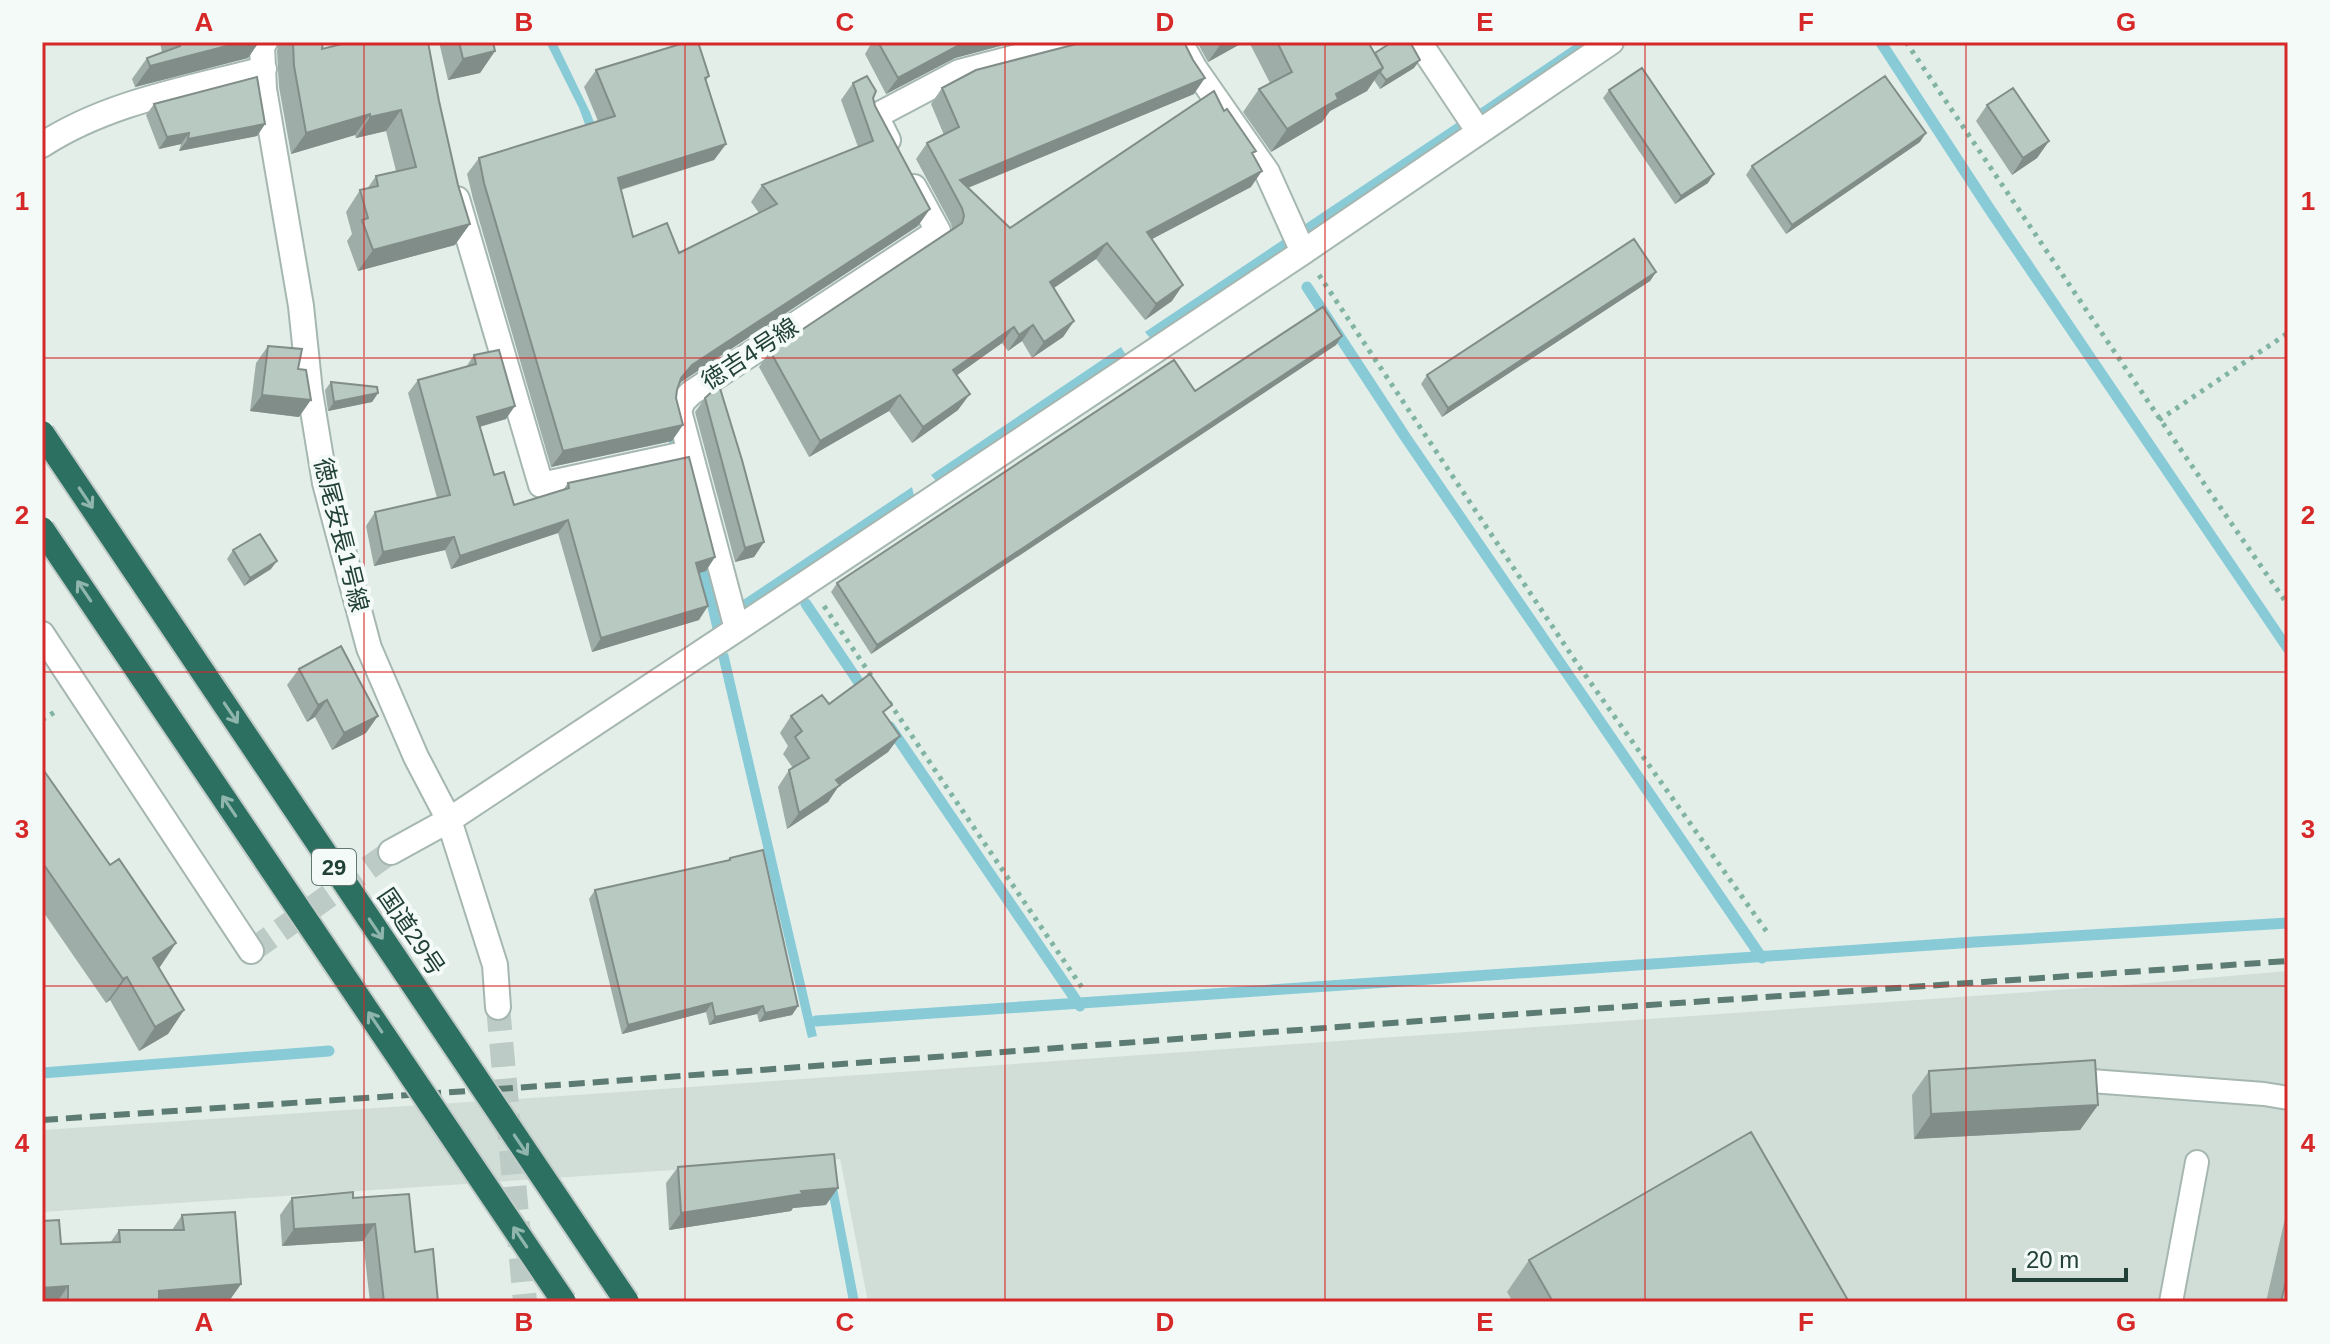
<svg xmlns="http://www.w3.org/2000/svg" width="2330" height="1344" font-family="Helvetica,'Noto Sans JP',sans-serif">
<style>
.built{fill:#d1ded8}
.water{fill:#88cbd7}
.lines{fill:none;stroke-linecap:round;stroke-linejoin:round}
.stream{stroke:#88cbd7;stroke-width:11}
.street-tunnel{stroke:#bccbc6;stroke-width:24;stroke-dasharray:24 12;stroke-linecap:butt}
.lane-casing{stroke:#a5b7b0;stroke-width:26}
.street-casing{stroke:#a5b7b0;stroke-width:28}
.path{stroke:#81b4a4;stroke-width:5;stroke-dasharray:4 6;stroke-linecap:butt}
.lane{stroke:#fff;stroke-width:22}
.street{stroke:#fff;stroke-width:24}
.rail{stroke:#5c7c73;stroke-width:6;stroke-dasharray:16 8;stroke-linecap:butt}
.highway-bridge-casing{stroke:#c1cac7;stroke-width:28;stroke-linecap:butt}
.highway-bridge{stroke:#2b7061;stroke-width:24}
.wall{fill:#9eada7}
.shaded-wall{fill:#818d88}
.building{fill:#b8c9c2;stroke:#818d88;stroke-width:2}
.oneway{stroke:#90b5ac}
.grid{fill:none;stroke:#d62828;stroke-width:2;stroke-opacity:0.55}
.labels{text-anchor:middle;stroke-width:8;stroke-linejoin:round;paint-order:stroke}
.shield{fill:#f4faf7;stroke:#607871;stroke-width:2}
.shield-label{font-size:22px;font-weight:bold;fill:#214138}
.street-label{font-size:24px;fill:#214138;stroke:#f4faf7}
.neatline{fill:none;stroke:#d62828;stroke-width:3}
.grid-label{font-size:26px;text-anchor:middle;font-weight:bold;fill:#d62828}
</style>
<rect width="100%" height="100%" fill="#e3eee9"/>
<path class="built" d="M 2288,971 L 2288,1302 L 868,1302 L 840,1159 L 42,1212 L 42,1130 L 591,1094 L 2100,987 Z"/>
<path class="water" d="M 546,42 L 556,42 L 590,112 L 620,190 L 610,192 L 579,108 Z
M 1404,42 L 1467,126 L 1304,235 L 1301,227 L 1458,122 Z
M 1578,42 L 1593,42 L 1482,116 L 1478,110 Z
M 1874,42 L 1887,42 L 1993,204 L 2288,640 L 2288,658 L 1984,211 Z
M 1287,237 L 1291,244 L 1150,338 L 1145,332 Z
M 1121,347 L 1126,355 L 937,482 L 931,475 Z
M 658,357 L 722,626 L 713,631 L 659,400 Z
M 912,487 L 914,496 L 742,611 L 737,604 Z
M 728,653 L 817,1036 L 808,1038 L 718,655 Z
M 833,1167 L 859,1302 L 849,1302 L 824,1168 Z"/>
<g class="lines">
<path class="stream" d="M 1307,287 L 1406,438 L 1762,958
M 806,604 L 866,693
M 890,727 L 1080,1006
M 816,1021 L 1975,942 L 2288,923
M 42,1073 L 329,1051"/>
<path class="street-tunnel" d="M 251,951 L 391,852
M 498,1007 L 525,1302"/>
<g class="lane-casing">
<path id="lane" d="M 2091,1081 L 2264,1094 L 2288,1098
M 2171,1302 L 2197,1162"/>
</g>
<g class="street-casing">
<path id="street" d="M 265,42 L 262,46 L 264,89 L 301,306 L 310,392 L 325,483 L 369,648 L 416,757 L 449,820 L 495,965 L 498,1007
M 1180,42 L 1195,69 L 1267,172 L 1303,252
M 1419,42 L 1479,132
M 888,140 L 876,116 L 959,72 L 1075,42
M 42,145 C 108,102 189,89 264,69
M 457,199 L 541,485 L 689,453
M 737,629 L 1303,252 L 1611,42
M 42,634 L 251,951
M 391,852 L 449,820 L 737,629 L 679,411 L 683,401 L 691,393 L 938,231 L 914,187"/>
</g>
<path class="path" d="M 1906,42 C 2033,230 2158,419 2288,605
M 1319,275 L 1576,662 L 1767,932
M 2159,420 L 2288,333
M 824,606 L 872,677
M 889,702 L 1083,989
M 42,720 L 58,710"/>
<use href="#lane" class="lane"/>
<use href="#street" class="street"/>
<path class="rail" d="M 42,1120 L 586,1083 L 1446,1019 L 2288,961"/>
<g class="highway-bridge-casing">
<path id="highway-bridge" d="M 42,433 L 627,1302
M 42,529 L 564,1302"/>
</g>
<use href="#highway-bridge" class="highway-bridge"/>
</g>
<path class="wall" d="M 160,42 L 259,42 L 248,58 L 135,87 L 132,79 L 147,58 L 162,53 Z
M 279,42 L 323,42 L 322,49 L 428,42 L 455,245 L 358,271 L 347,241 L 352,234 L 346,212 L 360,190 L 367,189 L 376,176 L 396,171 L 386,131 L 356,138 L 355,135 L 291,154 L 279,87 L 277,51 Z
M 439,42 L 493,42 L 495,51 L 480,73 L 448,80 Z
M 872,42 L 1015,42 L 955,58 L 886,94 L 865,54 Z
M 1197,42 L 1244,42 L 1208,62 Z
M 1249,42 L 1368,42 L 1375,53 L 1414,68 L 1380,89 L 1374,80 L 1367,91 L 1330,111 L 1322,122 L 1271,152 L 1243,112 L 1259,89 L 1270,83 Z
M 596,70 L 709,76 L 706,81 L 726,144 L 714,160 L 621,190 L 633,237 L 679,253 L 759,213 L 751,202 L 762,185 L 858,147 L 841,100 L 853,83 L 873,98 L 875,106 L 918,226 L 681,382 L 677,390 L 672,441 L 551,467 L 473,199 L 467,174 L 479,158 L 598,121 L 584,87 Z
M 942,88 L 1194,94 L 968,188 L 1010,228 L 1224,111 L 1253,155 L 1251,187 L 1152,239 L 1172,301 L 1145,320 L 1096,259 L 1054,288 L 1074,321 L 1063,337 L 1032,358 L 1022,341 L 1008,351 L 1002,343 L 956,375 L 958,410 L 912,443 L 889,411 L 809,457 L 759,367 L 770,351 L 952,229 L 951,224 L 916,159 L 927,143 L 944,135 L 931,104 Z
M 1609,90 L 1708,183 L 1675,204 L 1603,98 Z
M 154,104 L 265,124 L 257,136 L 179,151 L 181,144 L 159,149 L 146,115 Z
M 1987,105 L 2049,141 L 2037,158 L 2012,175 L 1976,121 Z
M 1920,142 L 1786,234 L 1746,175 L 1752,166 Z
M 1656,272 L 1650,281 L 1442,417 L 1421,384 L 1427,375 Z
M 1342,336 L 1336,345 L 871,654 L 831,592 L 837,583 Z
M 268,346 L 298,369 L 299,417 L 250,411 L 256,363 Z
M 474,355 L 506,419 L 480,427 L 494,475 L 514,505 L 563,490 L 568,483 L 706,571 L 699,573 L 699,620 L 592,652 L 558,533 L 451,569 L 445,550 L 374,566 L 366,526 L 375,512 L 437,498 L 408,393 L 418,380 L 466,367 Z
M 331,382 L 378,393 L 372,402 L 328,411 L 325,390 Z
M 705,398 L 764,542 L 754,557 L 735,562 L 695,412 Z
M 233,550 L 271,569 L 244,586 L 227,559 Z
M 299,669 L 366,733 L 332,750 L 315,717 L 307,722 L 287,685 Z
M 829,704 L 885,715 L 900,736 L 888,752 L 838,787 L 828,802 L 787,829 L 778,787 L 789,770 L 793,768 L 783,754 L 788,746 L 780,733 L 791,716 Z
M 42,768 L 184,1010 L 168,1034 L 139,1051 L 110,1000 L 106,1003 L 42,910 Z
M 730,858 L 798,1006 L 792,1015 L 759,1022 L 757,1014 L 709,1025 L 706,1012 L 622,1034 L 589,899 L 595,890 L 728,860 Z
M 1929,1071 L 2098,1105 L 2080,1130 L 1914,1139 L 1912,1095 Z
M 678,1167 L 826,1205 L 793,1208 L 791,1211 L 669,1230 L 666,1183 Z
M 292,1198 L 353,1198 L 415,1252 L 438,1302 L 370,1302 L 363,1241 L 282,1246 L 280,1215 Z
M 2288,1205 L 2288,1302 L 2266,1302 Z
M 182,1215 L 241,1284 L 229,1301 L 214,1302 L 42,1302 L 61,1244 L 110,1243 L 119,1230 L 172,1230 Z
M 1529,1260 L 1849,1302 L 1513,1302 L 1507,1292 Z"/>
<path class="shaded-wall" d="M 242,42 L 259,42 L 248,58 L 135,87 L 150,66 Z
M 965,42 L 1015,42 L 955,58 L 886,94 L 898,78 Z
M 1222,42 L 1244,42 L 1208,62 Z
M 495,51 L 480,73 L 448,80 L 463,59 Z
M 1420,60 L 1414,68 L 1380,89 L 1386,80 Z
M 1383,68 L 1367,91 L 1330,111 L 1322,122 L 1271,152 L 1287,129 L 1336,94 Z
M 1205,78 L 1194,94 L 955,193 L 960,180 Z
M 401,110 L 386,131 L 356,138 L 370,117 Z
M 370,114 L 355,135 L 291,154 L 306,133 Z
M 265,124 L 257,136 L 179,151 L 188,139 Z
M 189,133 L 181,144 L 159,149 L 167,137 Z
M 1926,133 L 1920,142 L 1786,234 L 1792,225 Z
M 2049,141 L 2037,158 L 2012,175 L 2023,158 Z
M 726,144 L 714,160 L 606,194 L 618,178 Z
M 1262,171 L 1251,187 L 1135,248 L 1147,232 Z
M 1714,174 L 1708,183 L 1675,204 L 1681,196 Z
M 930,209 L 918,226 L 681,382 L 669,395 L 681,378 L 692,365 Z
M 470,224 L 455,245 L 358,271 L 373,250 Z
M 1107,243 L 1096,259 L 1039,298 L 1050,282 Z
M 1656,272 L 1650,281 L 1442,417 L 1448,408 Z
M 1183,285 L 1172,301 L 1145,320 L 1156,304 Z
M 1074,321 L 1063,337 L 1032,358 L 1044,342 Z
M 1033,325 L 1022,341 L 1008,351 L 1019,335 Z
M 1014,327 L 1002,343 L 942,386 L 953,370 Z
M 1342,336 L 1336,345 L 871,654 L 877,645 Z
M 378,393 L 372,402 L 328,411 L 334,402 Z
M 970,394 L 958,410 L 912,443 L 923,427 Z
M 262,395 L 311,400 L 299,417 L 250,411 Z
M 900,395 L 889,411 L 809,457 L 820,441 Z
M 515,406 L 506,419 L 467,430 L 477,417 Z
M 683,425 L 672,441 L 551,467 L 563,451 Z
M 568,520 L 558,533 L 451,569 L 460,556 Z
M 454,537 L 445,550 L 374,566 L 383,552 Z
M 764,542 L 754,557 L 735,562 L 745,548 Z
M 715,557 L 706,571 L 686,577 L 696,563 Z
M 277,561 L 271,569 L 244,586 L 250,578 Z
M 708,606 L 699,620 L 592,652 L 601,638 Z
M 327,700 L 315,717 L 307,722 L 318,705 Z
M 378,716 L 366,733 L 332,750 L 344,733 Z
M 900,736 L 888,752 L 838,787 L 828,802 L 787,829 L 799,813 L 836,780 Z
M 176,943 L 160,967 L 137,982 L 153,958 Z
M 127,977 L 110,1000 L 106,1003 L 123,979 Z
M 712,1003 L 706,1012 L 622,1034 L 628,1025 Z
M 763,1006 L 757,1014 L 709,1025 L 715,1017 Z
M 798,1006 L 792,1015 L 759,1022 L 765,1013 Z
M 184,1010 L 168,1034 L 139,1051 L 155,1027 Z
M 2098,1105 L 2080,1130 L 1914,1139 L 1931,1114 Z
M 838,1188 L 826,1205 L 793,1208 L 791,1211 L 669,1230 L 681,1213 L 801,1191 Z
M 375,1224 L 363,1241 L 282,1246 L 294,1229 Z
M 241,1284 L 229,1301 L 151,1302 L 159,1291 Z
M 68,1286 L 57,1302 L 42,1302 L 42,1288 Z"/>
<path class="building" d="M 179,42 L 242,42 L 150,66 L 147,58 L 180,46 Z
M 293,42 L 323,42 L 322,49 L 350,42 L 428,42 L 439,101 L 458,185 L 470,224 L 373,250 L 362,220 L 368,218 L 360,190 L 378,186 L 376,176 L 416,167 L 401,110 L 370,117 L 370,114 L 306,133 L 294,66 Z
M 459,42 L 493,42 L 495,51 L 463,59 Z
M 687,42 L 698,42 L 709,76 L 705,78 L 726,144 L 618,178 L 633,237 L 667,223 L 679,253 L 777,204 L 762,185 L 873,141 L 853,83 L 867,76 L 876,91 L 873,98 L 875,106 L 930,209 L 692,365 L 681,378 L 677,390 L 676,398 L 683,425 L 563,451 L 484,183 L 479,158 L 615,116 L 596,70 Z
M 878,42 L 965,42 L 898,78 Z
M 1084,42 L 1184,42 L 1193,60 L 1205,78 L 960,180 L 1010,228 L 1214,91 L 1224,111 L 1227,109 L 1256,151 L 1252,153 L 1262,171 L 1147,232 L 1183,285 L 1156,304 L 1107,243 L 1050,282 L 1074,321 L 1044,342 L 1033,325 L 1019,335 L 1014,327 L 953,370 L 970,394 L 923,427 L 900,395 L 820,441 L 770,351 L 962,223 L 964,216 L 962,208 L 927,143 L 959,127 L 942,88 L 976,70 Z
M 1277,42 L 1368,42 L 1383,68 L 1336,94 L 1338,99 L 1287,129 L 1259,89 L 1292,72 Z
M 1392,42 L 1410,42 L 1420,60 L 1386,80 L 1380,72 L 1383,68 L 1375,53 Z
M 1642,68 L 1714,174 L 1681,196 L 1609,90 Z
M 1885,76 L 1926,133 L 1792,225 L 1752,166 Z
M 257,77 L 265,124 L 188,139 L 189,133 L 167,137 L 154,104 Z
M 2013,88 L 2049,141 L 2023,158 L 1987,105 Z
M 1634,239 L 1656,272 L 1448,408 L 1427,375 Z
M 1323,307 L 1342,336 L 877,645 L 837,583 L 1174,360 L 1195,391 Z
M 268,346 L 302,349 L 298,369 L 306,370 L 311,400 L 262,395 Z
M 499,350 L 515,406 L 477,417 L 494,475 L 504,472 L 514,505 L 569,488 L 568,483 L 689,457 L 715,557 L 696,563 L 708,606 L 601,638 L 568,520 L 460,556 L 454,537 L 383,552 L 375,512 L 450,495 L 418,380 L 476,364 L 474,355 Z
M 331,382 L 377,387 L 378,393 L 334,402 Z
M 719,385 L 742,460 L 764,542 L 745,548 L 705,398 Z
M 260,534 L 277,561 L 250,578 L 233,550 Z
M 341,646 L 378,716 L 344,733 L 327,700 L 318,705 L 299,669 Z
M 870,674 L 892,705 L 883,712 L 900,736 L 836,780 L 840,785 L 799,813 L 789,770 L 809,758 L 795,737 L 802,731 L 791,716 L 822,695 L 829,704 Z
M 42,768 L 110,865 L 119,859 L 176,943 L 153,958 L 184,1010 L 155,1027 L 127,977 L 123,979 L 42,862 Z
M 763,850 L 798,1006 L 765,1013 L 763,1006 L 715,1017 L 712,1003 L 628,1025 L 595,890 L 730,860 L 730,858 Z
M 2095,1060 L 2098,1105 L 1931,1114 L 1929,1071 Z
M 1751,1132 L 1849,1302 L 1553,1302 L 1529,1260 Z
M 834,1154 L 838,1188 L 801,1191 L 803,1194 L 681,1213 L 678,1167 Z
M 353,1192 L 353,1198 L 409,1194 L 415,1252 L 433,1249 L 438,1302 L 384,1302 L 375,1224 L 294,1229 L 292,1198 Z
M 235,1212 L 241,1284 L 159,1291 L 159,1302 L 68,1302 L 68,1286 L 42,1288 L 42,1221 L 59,1220 L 61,1244 L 120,1242 L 119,1230 L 184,1230 L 182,1215 Z
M 2288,1272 L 2288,1302 L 2281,1302 Z"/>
<defs><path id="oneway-shaft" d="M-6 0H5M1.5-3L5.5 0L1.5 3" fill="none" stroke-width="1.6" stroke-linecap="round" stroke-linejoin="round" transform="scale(2)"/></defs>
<g class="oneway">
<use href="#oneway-shaft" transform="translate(86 498) rotate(56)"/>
<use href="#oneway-shaft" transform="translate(84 591) rotate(-124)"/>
<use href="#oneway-shaft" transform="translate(231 713) rotate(56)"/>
<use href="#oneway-shaft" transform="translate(229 806) rotate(-124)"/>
<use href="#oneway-shaft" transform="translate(376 929) rotate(56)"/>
<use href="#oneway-shaft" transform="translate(375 1022) rotate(-124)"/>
<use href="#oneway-shaft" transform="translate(521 1145) rotate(56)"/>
<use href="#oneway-shaft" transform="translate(520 1237) rotate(-124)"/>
</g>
<path class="grid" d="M 364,42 L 364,1302M 685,42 L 685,1302M 1005,42 L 1005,1302M 1325,42 L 1325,1302M 1645,42 L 1645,1302M 1966,42 L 1966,1302M 42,358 L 2288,358M 42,672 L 2288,672M 42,986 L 2288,986"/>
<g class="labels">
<rect class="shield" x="312" y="849" width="44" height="36" rx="6"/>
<g class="shield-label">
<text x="334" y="875">29</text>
</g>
<g class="street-label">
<text transform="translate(750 354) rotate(-33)" y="8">徳吉4号線</text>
<text transform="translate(341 535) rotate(76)" y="8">徳尾安長1号線</text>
<text transform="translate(411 932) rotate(56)" y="8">国道29号</text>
</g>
</g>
<rect width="2330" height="1344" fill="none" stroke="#f4faf7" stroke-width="88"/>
<path d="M2014 1268v12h112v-12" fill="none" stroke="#214138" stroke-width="4"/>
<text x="2026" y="1268" font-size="24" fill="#214138" stroke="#f4faf7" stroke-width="6" paint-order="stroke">20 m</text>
<rect x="44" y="44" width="2242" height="1256" class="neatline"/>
<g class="grid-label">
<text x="204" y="31">A</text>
<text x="524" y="31">B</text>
<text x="845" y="31">C</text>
<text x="1165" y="31">D</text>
<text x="1485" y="31">E</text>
<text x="1806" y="31">F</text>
<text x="2126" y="31">G</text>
<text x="22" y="210">1</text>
<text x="2308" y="210">1</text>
<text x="22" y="524">2</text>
<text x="2308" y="524">2</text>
<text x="22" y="838">3</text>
<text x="2308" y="838">3</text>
<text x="22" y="1152">4</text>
<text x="2308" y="1152">4</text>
<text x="204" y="1331">A</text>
<text x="524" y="1331">B</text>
<text x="845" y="1331">C</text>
<text x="1165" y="1331">D</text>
<text x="1485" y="1331">E</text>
<text x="1806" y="1331">F</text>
<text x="2126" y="1331">G</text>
</g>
</svg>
